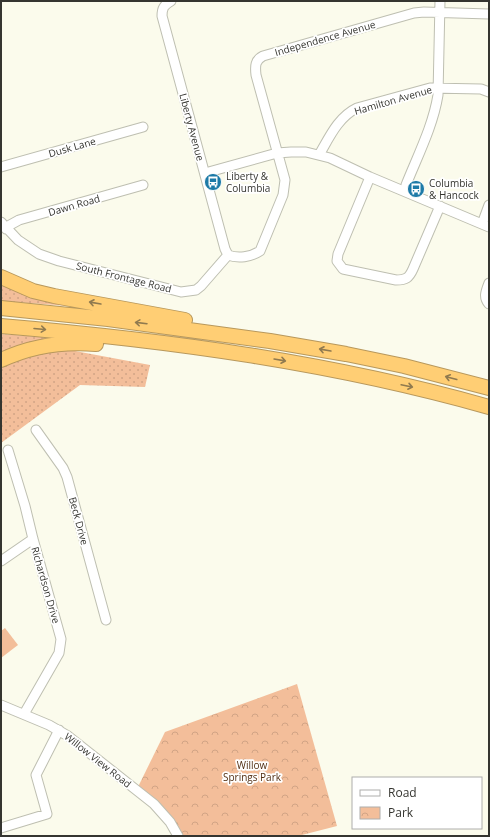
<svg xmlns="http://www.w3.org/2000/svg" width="490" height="837" font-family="'Open Sans',sans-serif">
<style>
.grass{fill:url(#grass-dots)}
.park{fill:url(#park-crowns)}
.pitch{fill:#f3be9a}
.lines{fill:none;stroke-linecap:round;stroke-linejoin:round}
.minor-casing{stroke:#bebfb1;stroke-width:11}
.highway-casing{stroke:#b8985c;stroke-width:16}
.minor{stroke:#fff;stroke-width:9}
.highway{stroke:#ffce74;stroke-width:14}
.oneway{stroke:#907a4f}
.labels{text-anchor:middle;stroke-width:3.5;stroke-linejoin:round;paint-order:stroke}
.street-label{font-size:10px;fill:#353530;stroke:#fff}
.poi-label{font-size:10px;fill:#353530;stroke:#fff;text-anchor:start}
.park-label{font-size:10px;fill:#522f13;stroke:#fff}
</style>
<defs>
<pattern id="grass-dots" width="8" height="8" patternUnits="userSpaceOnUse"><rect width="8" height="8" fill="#f3be9a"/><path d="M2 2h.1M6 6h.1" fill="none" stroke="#d1a485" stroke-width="1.8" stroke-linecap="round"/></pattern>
<pattern id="park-crowns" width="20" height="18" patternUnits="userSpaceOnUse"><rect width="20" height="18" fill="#f3be9a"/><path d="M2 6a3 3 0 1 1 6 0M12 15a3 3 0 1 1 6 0" fill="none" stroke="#d1a485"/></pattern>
</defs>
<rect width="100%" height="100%" fill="#fbfbec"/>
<path class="grass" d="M 1,282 L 83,307 L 1,301 Z
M 1,334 L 55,338 L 1,355 Z
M 59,348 L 150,365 L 145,387 L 80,385 L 1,443 L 1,366 Z"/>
<path class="park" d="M 297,684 L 337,826 L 298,836 L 181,836 L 138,787 L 165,732 Z"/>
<path class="pitch" d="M 5,628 L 18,645 L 1,658 L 1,631 Z"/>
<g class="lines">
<g class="minor-casing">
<path id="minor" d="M 171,1 C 164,5 162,8 162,16 L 225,249 L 228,255
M 319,155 C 329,138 338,117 357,108 L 430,88 L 481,89 L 489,92
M 1,167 L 143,127
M 205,173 L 277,153 L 291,152 L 306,152 L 330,158 L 370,177 L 489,227
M 370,177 L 338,254 L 337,261 L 343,269 L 396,280 C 406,280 409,278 413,269 L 440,206
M 405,191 L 406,185 C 418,155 433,126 438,95 L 440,1
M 1,222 L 18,240 L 39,254 L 59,261 L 181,292 L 196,290 L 201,286 L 228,255
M 482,224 L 489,205
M 6,229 L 10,225 L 19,220 L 143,185
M 228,255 C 238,259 251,257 260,251 L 283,195 L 285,180 L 256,75 C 255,66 255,60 263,56 L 414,13 L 424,12 L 489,14
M 489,283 C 486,291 483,297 489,304
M 36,430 L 63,468 L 67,477 L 106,620
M 8,450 L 25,506 L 33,539 L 61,639 L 59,653 L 24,714
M 1,561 L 33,539
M 1,705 L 49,725 L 68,736 L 154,804 L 170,822 L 178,836
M 1,828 L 47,814 L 36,775 L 59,730"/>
</g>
<g class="highway-casing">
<path id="highway" d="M 1,277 L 33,291 L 54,296 L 185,320
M 1,308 L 108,319 L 270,341 L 346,354 L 404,366 L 489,388
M 1,326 C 166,340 330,362 489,407
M 1,360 C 31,346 63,341 96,344"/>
</g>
<use href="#minor" class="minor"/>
<use href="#highway" class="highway"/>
</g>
<defs><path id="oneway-shaft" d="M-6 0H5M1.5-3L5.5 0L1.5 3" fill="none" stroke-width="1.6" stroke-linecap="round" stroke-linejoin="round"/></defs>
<g class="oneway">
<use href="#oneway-shaft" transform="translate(95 303) rotate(-170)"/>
<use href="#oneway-shaft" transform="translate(141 323) rotate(-173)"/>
<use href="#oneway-shaft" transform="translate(40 329) rotate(5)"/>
<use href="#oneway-shaft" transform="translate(325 350) rotate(-170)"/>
<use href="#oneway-shaft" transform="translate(280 360) rotate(10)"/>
<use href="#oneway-shaft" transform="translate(451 378) rotate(-165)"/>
<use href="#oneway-shaft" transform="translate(407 386) rotate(12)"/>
</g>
<defs>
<g id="bus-disc" transform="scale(0.9)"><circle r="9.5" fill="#1d7aa7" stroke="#fff"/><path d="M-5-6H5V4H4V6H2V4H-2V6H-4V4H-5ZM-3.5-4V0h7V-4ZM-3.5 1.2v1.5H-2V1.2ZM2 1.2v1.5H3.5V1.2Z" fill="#fff"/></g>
</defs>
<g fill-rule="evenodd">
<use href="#bus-disc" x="213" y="182"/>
<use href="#bus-disc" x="416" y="189"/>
</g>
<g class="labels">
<g class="street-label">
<text transform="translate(325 38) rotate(-16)" y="4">Independence Avenue</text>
<text transform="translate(393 100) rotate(-16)" y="4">Hamilton Avenue</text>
<text transform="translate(192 127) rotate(75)" y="4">Liberty Avenue</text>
<text transform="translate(72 147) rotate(-16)" y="4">Dusk Lane</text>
<text transform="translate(74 205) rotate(-16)" y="4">Dawn Road</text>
<text transform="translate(124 277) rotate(14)" y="4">South Frontage Road</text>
<text transform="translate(79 521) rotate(75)" y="4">Beck Drive</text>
<text transform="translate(46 585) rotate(74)" y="4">Richardson Drive</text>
<text transform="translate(98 760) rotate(38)" y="4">Willow View Road</text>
</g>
<g class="poi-label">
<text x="226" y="180">Liberty &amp;<tspan x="226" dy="12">Columbia</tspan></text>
<text x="429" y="187">Columbia<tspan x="429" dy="12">&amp; Hancock</tspan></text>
</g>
<g class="park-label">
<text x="252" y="769">Willow<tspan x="252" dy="12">Springs Park</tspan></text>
</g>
</g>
<rect width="490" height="837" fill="none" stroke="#353530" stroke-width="4"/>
<rect x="352" y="777" width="130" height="52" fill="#ffffff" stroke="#aeaeac"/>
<rect x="360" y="790" width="20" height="6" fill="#ffffff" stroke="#aeaeac"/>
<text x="388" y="797" font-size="12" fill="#353530">Road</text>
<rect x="360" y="807" width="20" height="12" fill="url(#park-crowns)" stroke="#aeaeac"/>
<text x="388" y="817" font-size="12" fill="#353530">Park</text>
</svg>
